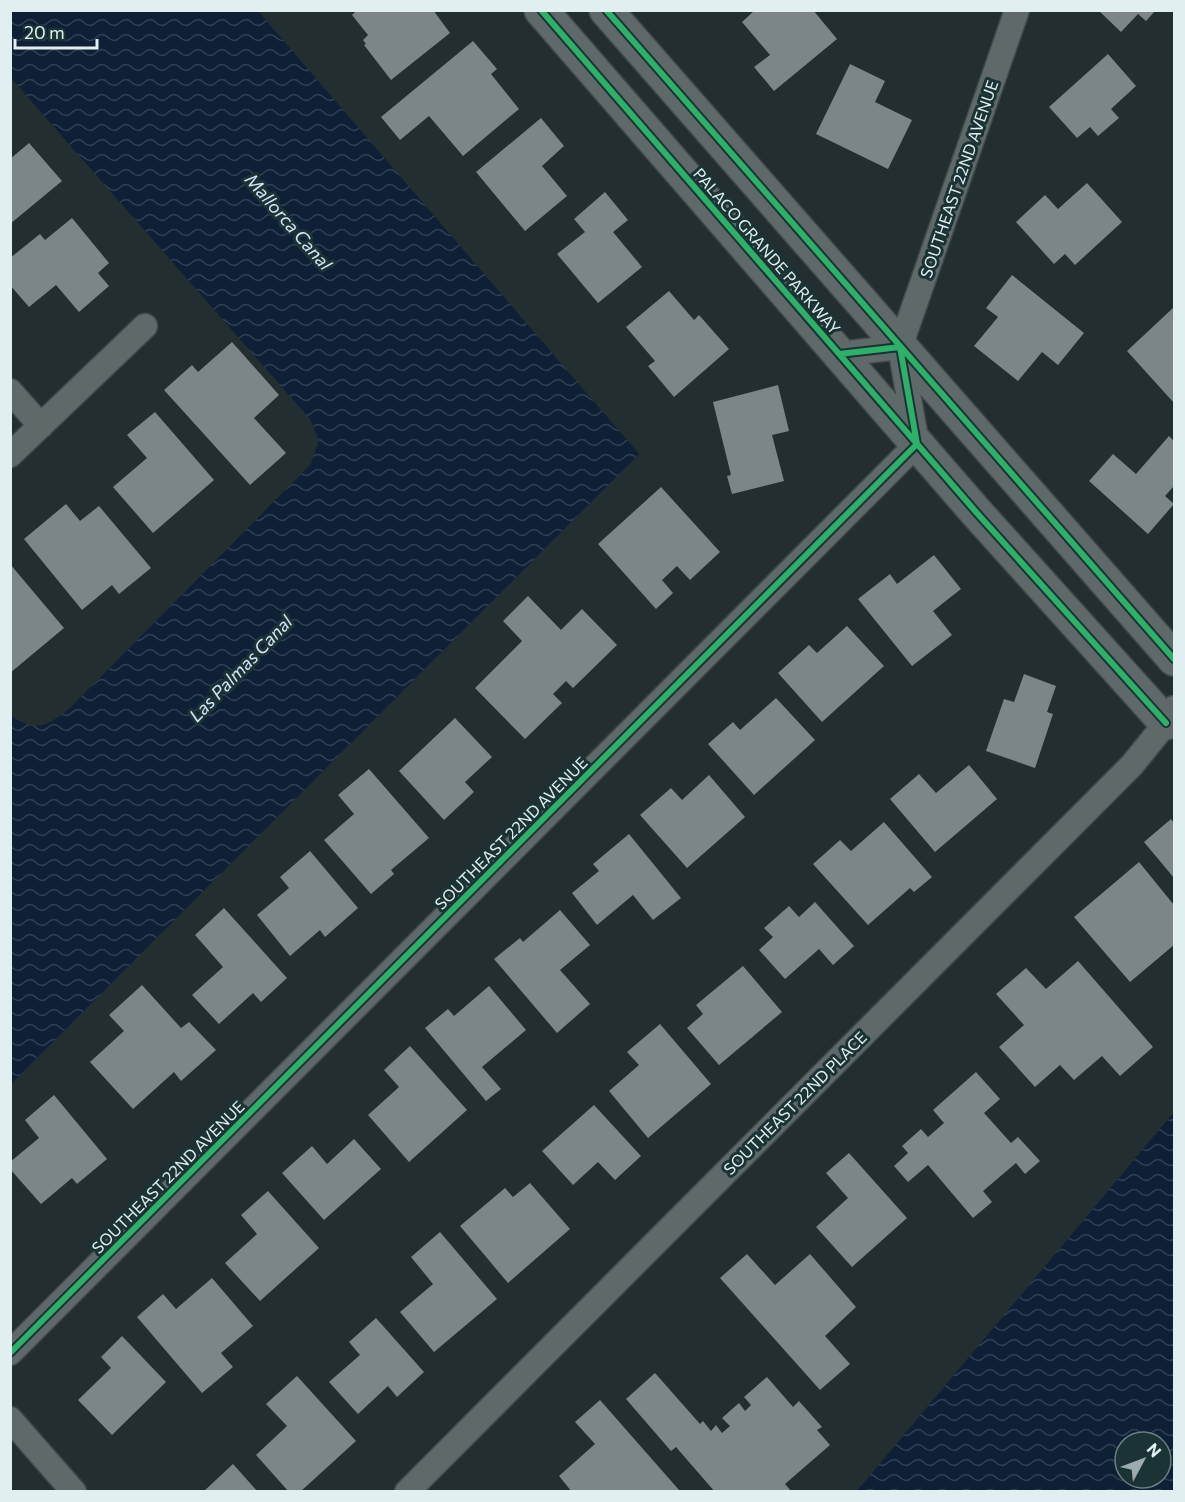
<svg xmlns="http://www.w3.org/2000/svg" width="1185" height="1502" font-family="Commissioner,sans-serif">
<style>
.water{fill:url(#water-waves);fill-rule:evenodd}
.building{fill:#7c8689}
.lines{fill:none;stroke-linecap:round;stroke-linejoin:round}
.street-casing{stroke:#3f494a;stroke-width:27}
.secondary-casing{stroke:#3f494a;stroke-width:36}
.street{stroke:#5f6969;stroke-width:24}
.secondary{stroke:#5f6969;stroke-width:33}
.cycleway-casing{stroke:#1c3335;stroke-width:10}
.cycleway{stroke:#2db169;stroke-width:6}
.labels{text-anchor:middle;stroke-width:6;stroke-linejoin:round;paint-order:stroke}
.street-label{font-size:16px;fill:#e1eff0;stroke:#1c3335}
.water-label{font-size:18px;font-style:italic;fill:#d5e4fa;stroke:#1c3335}
</style>
<defs>
<pattern id="water-waves" width="16" height="10" patternUnits="userSpaceOnUse" patternTransform="scale(1.5)"><rect width="16" height="10" fill="#0e1f36"/><path d="M0 5q4-4 8 0t8 0" fill="none" stroke="#314053"/></pattern>
</defs>
<rect width="100%" height="100%" fill="#222e2f"/>
<path class="water" d="M 11,10 L 258,11 L 639,454 L 11,1084 L 11,716 C 37,733 48,726 71,707 L 311,464 L 319,440 L 310,419 L 11,78 Z
M 1174,1112 L 1174,1491 L 857,1491 ZM 1125,1442 L 1161,1442 L 1161,1478 L 1125,1478 Z"/>
<path class="building" d="M 357,10 L 433,10 L 450,33 L 391,80 L 364,45 L 366,44 L 363,40 L 368,35 L 352,15 Z
M 755,10 L 813,10 L 837,39 L 774,91 L 754,67 L 770,55 L 742,22 Z
M 1098,10 L 1156,10 L 1146,21 L 1138,14 L 1121,32 Z
M 473,41 L 497,69 L 491,74 L 519,109 L 463,156 L 429,116 L 400,140 L 381,117 Z
M 1108,54 L 1136,86 L 1111,109 L 1119,118 L 1098,136 L 1090,127 L 1077,138 L 1049,107 Z
M 850,64 L 885,81 L 875,102 L 912,120 L 888,169 L 816,134 Z
M 541,118 L 564,146 L 542,166 L 567,196 L 525,231 L 476,172 Z
M 29,143 L 62,181 L 10,224 L 10,159 Z
M 1087,183 L 1122,222 L 1075,265 L 1065,254 L 1054,264 L 1016,222 L 1045,195 L 1058,209 Z
M 605,192 L 628,220 L 613,232 L 642,267 L 598,303 L 557,254 L 585,232 L 574,219 Z
M 72,218 L 109,263 L 98,273 L 109,286 L 79,312 L 56,285 L 29,307 L 10,285 L 10,258 L 40,234 L 45,240 Z
M 1012,275 L 1084,333 L 1058,365 L 1042,352 L 1018,381 L 974,346 L 998,317 L 986,308 Z
M 669,291 L 694,320 L 699,315 L 729,349 L 674,397 L 648,366 L 655,361 L 626,327 Z
M 1174,307 L 1174,403 L 1127,351 Z
M 232,342 L 279,395 L 254,418 L 286,453 L 250,485 L 164,390 L 192,365 L 198,372 Z
M 778,385 L 789,431 L 772,435 L 784,481 L 732,494 L 727,476 L 731,475 L 713,402 Z
M 155,412 L 214,480 L 153,533 L 113,487 L 147,458 L 127,435 Z
M 1169,436 L 1174,441 L 1174,486 L 1165,496 L 1174,504 L 1148,534 L 1089,481 L 1113,454 L 1136,474 Z
M 661,487 L 720,552 L 690,580 L 677,566 L 662,580 L 673,593 L 656,609 L 598,544 Z
M 66,504 L 80,521 L 99,506 L 151,568 L 119,594 L 112,585 L 82,610 L 24,539 Z
M 934,555 L 961,589 L 933,611 L 952,635 L 912,666 L 858,599 L 890,574 L 897,584 Z
M 10,564 L 64,628 L 10,673 Z
M 528,596 L 561,630 L 582,609 L 617,645 L 573,688 L 566,681 L 553,694 L 562,703 L 525,739 L 475,688 L 522,641 L 503,621 Z
M 847,626 L 884,666 L 822,722 L 778,673 L 809,645 L 817,653 Z
M 1024,674 L 1056,686 L 1047,712 L 1053,714 L 1035,768 L 986,751 L 1004,699 L 1014,702 Z
M 776,698 L 815,740 L 754,795 L 708,744 L 733,722 L 740,730 Z
M 455,718 L 492,757 L 465,782 L 474,792 L 444,820 L 399,771 Z
M 969,765 L 997,799 L 935,852 L 890,799 L 919,774 L 936,793 Z
M 369,769 L 429,838 L 391,870 L 394,874 L 371,894 L 324,840 L 354,814 L 338,795 Z
M 709,775 L 745,817 L 687,868 L 640,815 L 671,788 L 682,800 Z
M 1171,819 L 1174,823 L 1174,878 L 1144,842 Z
M 884,822 L 932,877 L 914,892 L 910,888 L 868,925 L 813,864 L 840,840 L 851,851 Z
M 629,834 L 681,898 L 653,920 L 633,895 L 597,925 L 572,893 L 599,871 L 593,864 Z
M 310,851 L 358,908 L 325,937 L 320,930 L 290,956 L 257,915 L 289,888 L 280,877 Z
M 1139,862 L 1174,905 L 1174,945 L 1130,982 L 1074,917 Z
M 815,902 L 854,946 L 833,965 L 819,949 L 785,979 L 759,950 L 773,937 L 764,928 L 789,906 L 799,917 Z
M 224,908 L 287,978 L 261,1002 L 253,993 L 219,1024 L 192,995 L 223,967 L 195,935 Z
M 560,910 L 590,945 L 560,970 L 590,1004 L 557,1033 L 494,959 L 520,938 L 523,942 Z
M 1078,961 L 1153,1047 L 1120,1076 L 1102,1056 L 1074,1080 L 1060,1065 L 1035,1087 L 999,1047 L 1024,1025 L 996,994 L 1026,968 L 1046,989 Z
M 743,966 L 782,1012 L 719,1065 L 687,1028 L 703,1014 L 696,1005 Z
M 142,985 L 181,1028 L 189,1022 L 216,1050 L 181,1081 L 174,1072 L 133,1109 L 90,1062 L 124,1031 L 109,1015 Z
M 489,986 L 526,1030 L 482,1067 L 501,1089 L 486,1101 L 425,1028 L 448,1009 L 454,1016 Z
M 660,1024 L 711,1084 L 648,1138 L 609,1091 L 639,1065 L 627,1052 Z
M 410,1046 L 467,1110 L 409,1162 L 368,1115 L 399,1087 L 384,1070 Z
M 976,1072 L 1000,1099 L 984,1113 L 1011,1143 L 1018,1137 L 1040,1161 L 1025,1174 L 1016,1163 L 983,1191 L 992,1202 L 973,1218 L 928,1165 L 908,1182 L 894,1166 L 908,1153 L 902,1146 L 921,1129 L 928,1137 L 944,1123 L 933,1110 Z
M 54,1095 L 107,1159 L 77,1184 L 72,1178 L 41,1204 L 10,1169 L 10,1162 L 39,1138 L 25,1120 Z
M 594,1105 L 641,1156 L 615,1180 L 598,1162 L 573,1185 L 542,1151 Z
M 354,1139 L 381,1169 L 324,1220 L 282,1173 L 312,1146 L 327,1164 Z
M 849,1153 L 907,1218 L 852,1267 L 816,1227 L 848,1198 L 826,1173 Z
M 530,1183 L 570,1229 L 508,1283 L 460,1226 L 505,1188 L 513,1197 Z
M 268,1191 L 319,1248 L 260,1301 L 225,1263 L 257,1234 L 241,1215 Z
M 440,1232 L 497,1299 L 434,1352 L 400,1312 L 433,1284 L 411,1257 Z
M 747,1254 L 775,1285 L 810,1254 L 856,1307 L 825,1336 L 850,1364 L 820,1390 L 720,1278 Z
M 212,1278 L 253,1326 L 221,1353 L 233,1367 L 202,1393 L 137,1317 L 163,1294 L 176,1309 Z
M 376,1318 L 424,1372 L 397,1397 L 388,1386 L 358,1414 L 329,1382 L 360,1355 L 349,1342 Z
M 122,1336 L 166,1382 L 112,1435 L 78,1400 L 111,1368 L 101,1357 Z
M 655,1373 L 700,1424 L 703,1421 L 711,1431 L 716,1425 L 722,1433 L 730,1426 L 722,1418 L 739,1403 L 745,1411 L 751,1405 L 744,1397 L 767,1377 L 793,1407 L 799,1401 L 822,1427 L 817,1430 L 830,1445 L 785,1484 L 792,1492 L 715,1492 L 676,1447 L 671,1451 L 626,1399 Z
M 297,1376 L 356,1441 L 300,1492 L 289,1492 L 256,1455 L 287,1426 L 266,1404 Z
M 600,1400 L 679,1490 L 677,1492 L 572,1492 L 559,1476 L 595,1444 L 575,1422 Z
M 233,1464 L 258,1492 L 203,1492 Z"/>
<g class="lines">
<g class="street-casing">
<path id="street" d="M 900,347 L 1017,10
M 10,391 L 41,426
M 10,455 L 145,326
M 10,1353 L 917,444 L 900,347 L 839,354
M 10,1419 L 74,1492
M 407,1492 L 1132,765 L 1166,723 L 1174,708"/>
</g>
<g class="secondary-casing">
<path id="secondary" d="M 541,10 L 976,512 L 1166,723
M 606,10 L 1174,659"/>
</g>
<use href="#street" class="street"/>
<use href="#secondary" class="secondary"/>
<g class="cycleway-casing">
<path id="cycleway" d="M 541,10 L 976,512 L 1166,723
M 606,10 L 1174,659
M 10,1353 L 917,444 L 900,347 L 839,354"/>
</g>
<use href="#cycleway" class="cycleway"/>
</g>
<g class="labels">
<g class="street-label">
<text transform="translate(959 179) rotate(-71)" y="6">SOUTHEAST 22ND AVENUE</text>
<text transform="translate(767 251) rotate(49)" y="6">PALACO GRANDE PARKWAY</text>
<text transform="translate(511 833) rotate(-45)" y="6">SOUTHEAST 22ND AVENUE</text>
<text transform="translate(795 1103) rotate(-45)" y="6">SOUTHEAST 22ND PLACE</text>
<text transform="translate(168 1177) rotate(-45)" y="6">SOUTHEAST 22ND AVENUE</text>
</g>
<g class="water-label">
<text transform="translate(288 222) rotate(49)" y="6">Mallorca Canal</text>
<text transform="translate(241 669) rotate(-46)" y="6">Las Palmas Canal</text>
</g>
</g>
<rect width="1185" height="1502" fill="none" stroke="#e1eff0" stroke-width="24"/>
<g transform="translate(1143 1460) rotate(49)"><circle r="28" fill="#1c3335" stroke="#6b7e80" stroke-width="1.5"/>
<path d="M0-4.5L10 22L0 15L-10 22Z" fill="#9eabac"/>
<text y="-9" font-size="16" font-weight="bold" text-anchor="middle" fill="#e1eff0">N</text>
</g>
<path d="M15 39v9h82v-9" fill="none" stroke="#e1eff0" stroke-width="3"/>
<text x="24" y="39" font-size="18" fill="#e1eff0" stroke="#1c3335" stroke-width="4.5" paint-order="stroke">20 m</text>
</svg>
